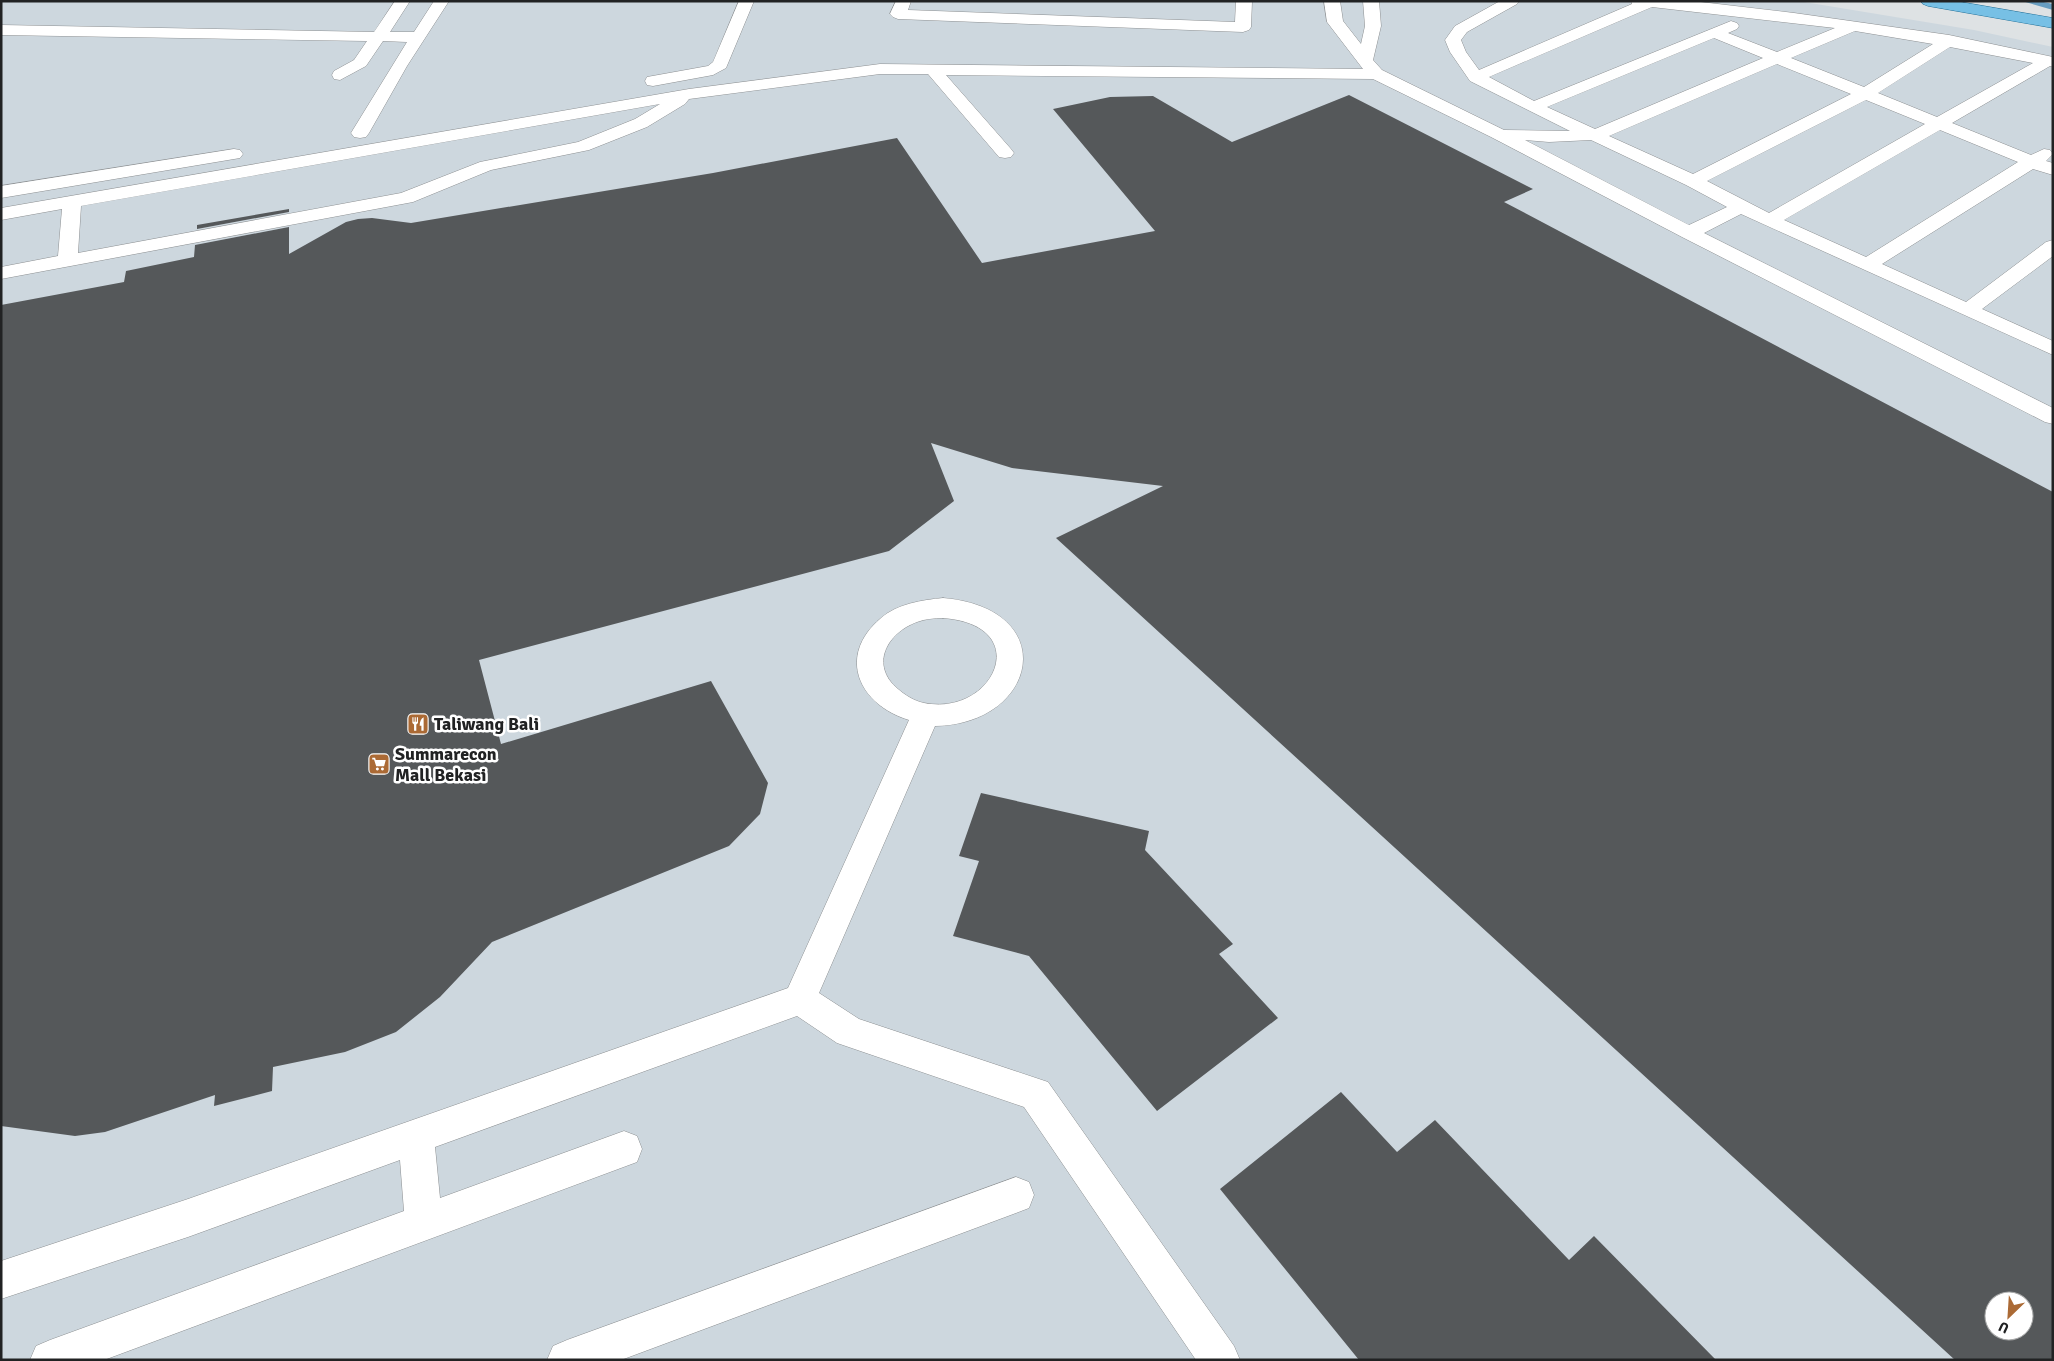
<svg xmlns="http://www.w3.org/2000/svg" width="2054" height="1361" font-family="Signika,sans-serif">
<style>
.built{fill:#cdd7de;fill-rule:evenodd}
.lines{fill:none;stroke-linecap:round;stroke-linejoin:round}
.stream{fill:#689ec1;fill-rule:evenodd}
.building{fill:#55585a;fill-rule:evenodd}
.minor-casing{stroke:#8d9092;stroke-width:1}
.major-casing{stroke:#1e6d96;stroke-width:1}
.minor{fill:#fff;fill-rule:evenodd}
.major{fill:#77c0e5;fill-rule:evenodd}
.labels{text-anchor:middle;stroke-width:5;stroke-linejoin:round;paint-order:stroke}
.poi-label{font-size:18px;font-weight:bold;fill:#212223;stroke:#fff;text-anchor:start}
</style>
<rect width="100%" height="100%" fill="#dee2e4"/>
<path class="built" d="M 1,1 L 1798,1 L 1974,30 L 2053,47 L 2053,1360 L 1,1360 ZM 1994,1301 L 2024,1301 L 2024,1331 L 1994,1331 Z"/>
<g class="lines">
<path class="stream" d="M 2022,1 L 2039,1 L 2053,4 L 2053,10 Z"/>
</g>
<path class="building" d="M 1349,95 L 1533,189 L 1504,202 L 2053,492 L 2053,1360 L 1955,1360 L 1056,538 L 1163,486 L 1012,468 L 931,443 L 954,501 L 889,551 L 479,660 L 501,744 L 711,681 L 768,783 L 760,814 L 729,846 L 492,942 L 440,997 L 396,1032 L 345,1052 L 273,1067 L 272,1091 L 214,1106 L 215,1095 L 105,1132 L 75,1136 L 1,1126 L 1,305 L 124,282 L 126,271 L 194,257 L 195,245 L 289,227 L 289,254 L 346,222 L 358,219 L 372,218 L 411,223 L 713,173 L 897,138 L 982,263 L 1155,231 L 1053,109 L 1110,97 L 1153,96 L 1232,142 ZM 1994,1301 L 2024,1301 L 2024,1331 L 1994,1331 Z
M 289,209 L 289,212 L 197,229 L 197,225 Z
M 981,793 L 1149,831 L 1145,850 L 1233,944 L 1219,954 L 1278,1018 L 1157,1111 L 1029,956 L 953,936 L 979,861 L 959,856 Z
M 1341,1092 L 1397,1152 L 1435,1120 L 1569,1260 L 1594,1236 L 1716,1360 L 1359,1360 L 1220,1189 Z"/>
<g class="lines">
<g class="minor-casing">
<path id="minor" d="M 395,1 L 410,1 L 390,32 L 414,32 L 434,1 L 449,1 L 407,66 L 369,133 L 366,137 L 360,138 L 354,137 L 351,133 L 407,42 L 383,41 L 366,66 L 340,80 L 334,79 L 332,75 L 334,71 L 354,60 L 367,41 L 1,35 L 1,25 L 374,32 Z
M 739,1 L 754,1 L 726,68 L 713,75 L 653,86 L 647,85 L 645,81 L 647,77 L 708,66 L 713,62 Z
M 896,1 L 911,1 L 908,10 L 1235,22 L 1236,1 L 1252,1 L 1251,27 L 1249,30 L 1243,32 L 898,19 L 893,17 L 890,14 Z
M 1324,1 L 1340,1 L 1343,21 L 1361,44 L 1365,26 L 1363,1 L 1379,1 L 1381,26 L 1373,60 L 1382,70 L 1504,130 L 1570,131 L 1470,81 L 1450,52 L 1445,40 L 1455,26 L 1500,1 L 1519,1 L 1517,4 L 1467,32 L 1461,40 L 1466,52 L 1479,70 L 1632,4 L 1631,1 L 1692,1 L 1794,13 L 1949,35 L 2053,57 L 2053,67 L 2050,66 L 1952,123 L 2031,155 L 2044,149 L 2050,150 L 2053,154 L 2046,161 L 2053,163 L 2053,175 L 2033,169 L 1882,264 L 1966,302 L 2046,242 L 2053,240 L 2053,256 L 1982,309 L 2053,341 L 2053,355 L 1741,214 L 1704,233 L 2053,408 L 2053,424 L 2045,422 L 1682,237 L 1491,137 L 1373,79 L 946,75 L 1011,149 L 1014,153 L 1011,157 L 1005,158 L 999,157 L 928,74 L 880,74 L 689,99 L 685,104 L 647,127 L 589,150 L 491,170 L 413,202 L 1,279 L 1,267 L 58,256 L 62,209 L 1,220 L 1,208 L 689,89 L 880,64 L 1363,69 L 1327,22 ZM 1652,7 L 1835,28 L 1777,52 L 1728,33 L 1737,29 L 1739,26 L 1737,23 L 1731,21 L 1534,101 L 1489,77 ZM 1855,31 L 1933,44 L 1864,87 L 1791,58 ZM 1714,38 L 1763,58 L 1595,129 L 1547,107 ZM 1950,47 L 2033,63 L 1937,117 L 1878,93 ZM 1777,64 L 1851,94 L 1693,174 L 1609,136 ZM 1866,100 L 1925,124 L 1769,213 L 1707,181 ZM 660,104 L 635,119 L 578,142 L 480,162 L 401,193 L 78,253 L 81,206 ZM 1940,130 L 2018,162 L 1866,257 L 1784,220 ZM 1525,140 L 1549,142 L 1591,140 L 1686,185 L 1727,207 L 1689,225 Z
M 234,149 L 240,150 L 243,154 L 240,158 L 1,198 L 1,186 Z
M 943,598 C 1062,608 1039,724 935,726 L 819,993 L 859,1019 L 1048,1082 L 1234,1346 L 1240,1360 L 1196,1360 L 1024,1107 L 837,1043 L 797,1016 L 435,1147 L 440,1198 L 624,1131 L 637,1136 L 642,1149 L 637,1162 L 104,1360 L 30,1360 L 36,1346 L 50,1340 L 404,1211 L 400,1160 L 188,1237 L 1,1299 L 1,1261 L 188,1199 L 788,988 L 909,720 C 859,705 836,656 881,618 C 897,604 922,600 943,598 ZM 943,618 C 1036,625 994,717 924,703 C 914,701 905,695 898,689 C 869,665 887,633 917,622 C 925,619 934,618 943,618 Z
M 1016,1177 L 1029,1182 L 1034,1195 L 1029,1208 L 1016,1213 L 621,1360 L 547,1360 L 553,1346 L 567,1340 Z"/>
</g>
<g class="major-casing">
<path id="major" d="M 1921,1 L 1955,1 L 2053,18 L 2053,28 L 1928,6 L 1923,4 Z"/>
</g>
<use href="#minor" class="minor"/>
<use href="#major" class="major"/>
</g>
<defs>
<g id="restaurant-square" transform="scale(1.125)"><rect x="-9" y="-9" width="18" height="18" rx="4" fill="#ab6a35" stroke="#fff"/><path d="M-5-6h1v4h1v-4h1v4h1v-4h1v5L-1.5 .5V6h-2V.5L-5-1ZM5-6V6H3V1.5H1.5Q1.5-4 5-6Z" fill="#fff"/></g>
<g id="supermarket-square" transform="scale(1.125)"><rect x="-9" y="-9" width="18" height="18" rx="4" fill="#ab6a35" stroke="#fff"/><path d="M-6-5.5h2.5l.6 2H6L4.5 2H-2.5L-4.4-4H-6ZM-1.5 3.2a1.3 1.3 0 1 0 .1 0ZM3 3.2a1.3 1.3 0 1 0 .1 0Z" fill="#fff"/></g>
</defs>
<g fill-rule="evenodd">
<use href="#restaurant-square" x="418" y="724"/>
<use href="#supermarket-square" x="379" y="764"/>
</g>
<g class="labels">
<g class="poi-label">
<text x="434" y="730">Taliwang Bali</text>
<text x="395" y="760">Summarecon<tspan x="395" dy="21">Mall Bekasi</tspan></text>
</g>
</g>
<rect width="2054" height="1361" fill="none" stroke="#212223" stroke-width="5"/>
<g transform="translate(2009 1316) rotate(205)"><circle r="24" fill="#ffffff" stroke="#a6a7a7"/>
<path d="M0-4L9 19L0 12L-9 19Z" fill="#ab6a35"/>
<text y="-8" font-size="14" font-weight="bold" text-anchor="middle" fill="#212223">U</text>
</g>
</svg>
